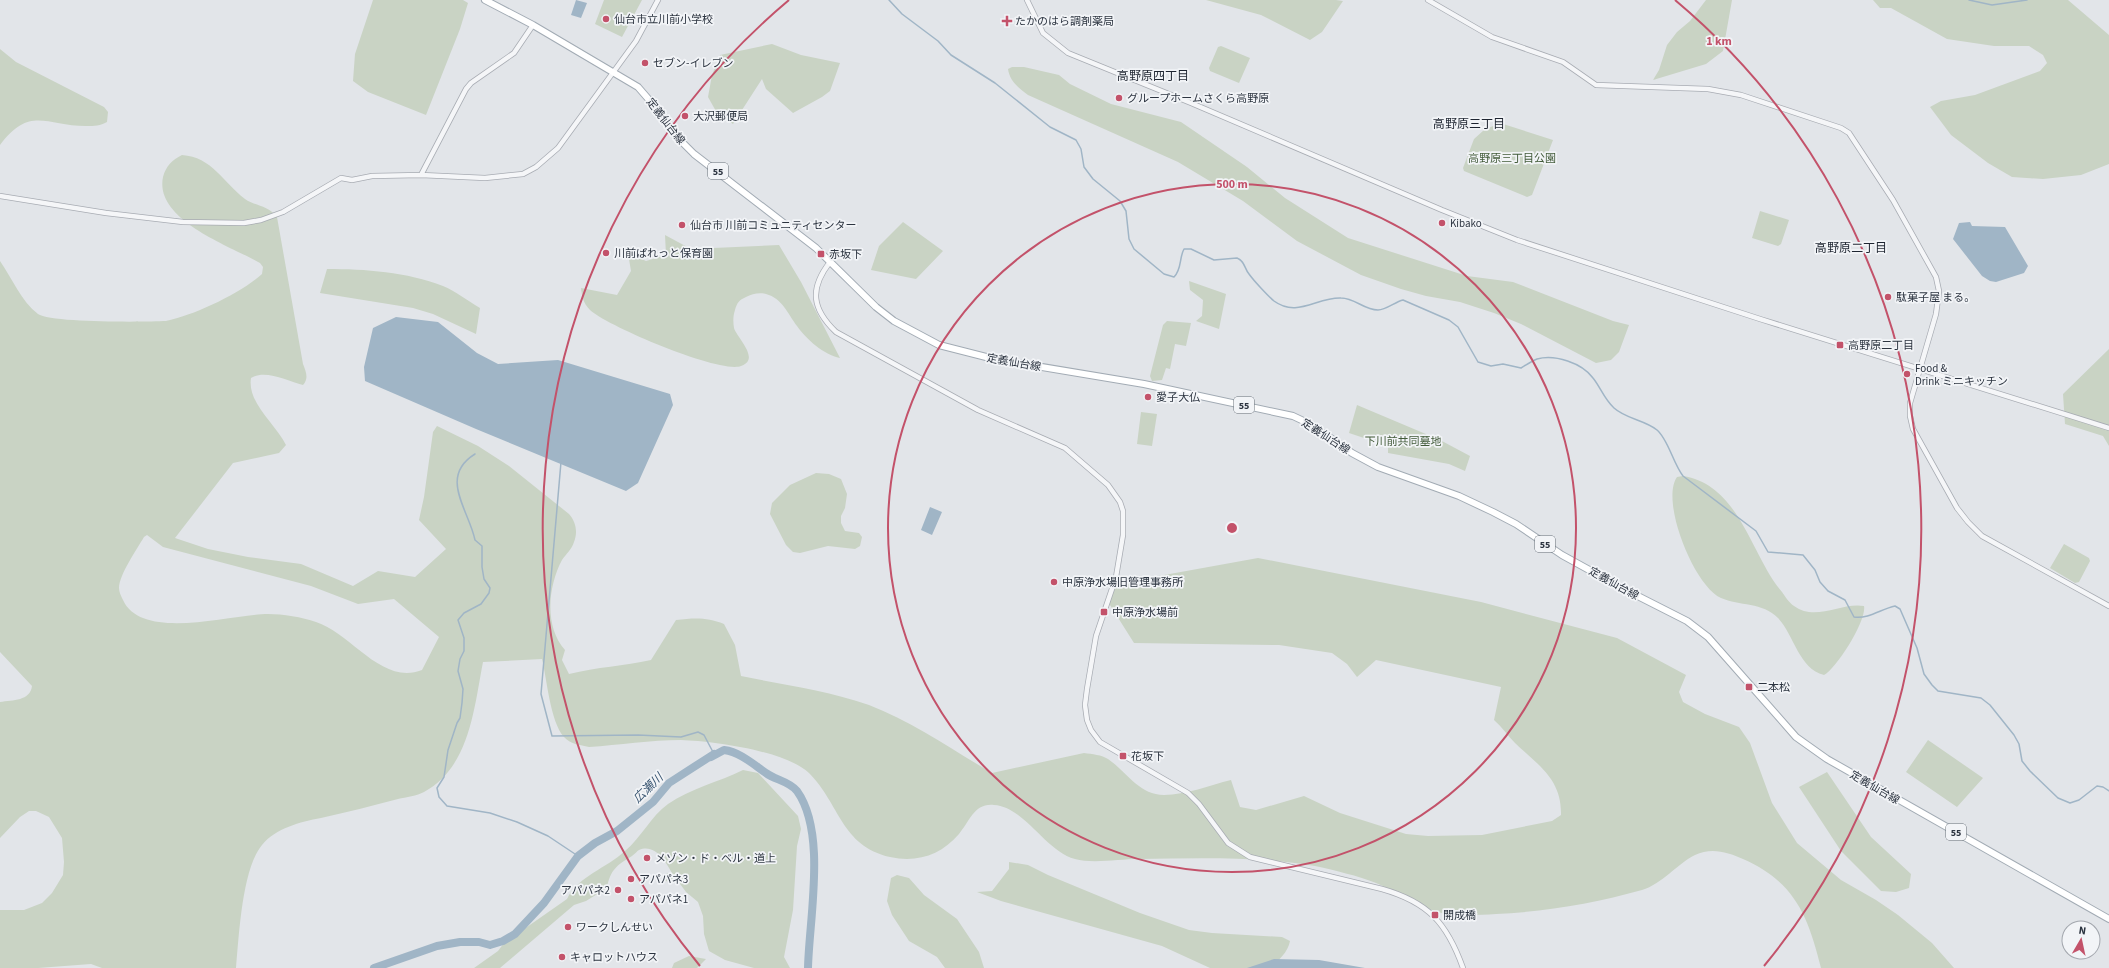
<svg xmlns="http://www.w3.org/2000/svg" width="2109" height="968" font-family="'Source Sans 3','Noto Sans JP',sans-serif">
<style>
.green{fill:#c9d3c4;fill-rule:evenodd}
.water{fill:#a0b5c6}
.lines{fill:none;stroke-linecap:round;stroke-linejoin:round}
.stream{stroke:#a0b5c6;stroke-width:1.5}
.river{stroke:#a0b5c6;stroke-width:8}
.tertiary-casing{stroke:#a8acb3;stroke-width:6}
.primary-casing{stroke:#a2abb4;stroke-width:8}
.tertiary{stroke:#f5f6f8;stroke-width:4.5}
.primary{stroke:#fff;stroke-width:6}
.ring{fill:none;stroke:#c3526a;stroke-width:2}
.poi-dot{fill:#c3526a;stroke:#f2f4f7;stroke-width:1.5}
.labels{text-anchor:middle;stroke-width:3.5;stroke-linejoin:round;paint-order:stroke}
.shield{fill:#f2f4f7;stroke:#676e77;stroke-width:1}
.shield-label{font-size:10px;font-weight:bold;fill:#2c3440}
.poi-label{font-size:11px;fill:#2c3440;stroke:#f2f4f7;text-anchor:start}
.street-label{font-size:11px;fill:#2c3440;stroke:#f2f4f7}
.park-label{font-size:11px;fill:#425b3a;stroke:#f2f4f7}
.neighbourhood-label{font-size:12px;fill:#1e2531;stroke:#f2f4f7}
.water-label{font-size:12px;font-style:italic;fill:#395571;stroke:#f2f4f7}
.centre{fill:#c3526a;stroke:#f2f4f7;stroke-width:2}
.ring-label{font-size:12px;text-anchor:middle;font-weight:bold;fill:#c3526a;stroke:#f2f4f7;stroke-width:3.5;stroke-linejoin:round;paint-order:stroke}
</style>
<rect width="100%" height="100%" fill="#e2e5e9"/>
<path class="green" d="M 373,0 L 463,0 L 468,3 L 460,29 L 426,115 L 368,92 L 353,81 L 355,54 Z
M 604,0 L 642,0 L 622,37 L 595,24 Z
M 1206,0 L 1336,0 L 1343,1 L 1322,32 L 1310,40 L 1261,15 Z
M 1706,0 L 1732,0 L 1723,51 L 1706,64 L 1653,80 L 1659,70 L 1667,45 L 1677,32 L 1690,21 Z
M 1873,0 L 2068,0 L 2109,35 L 2109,164 L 2081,175 L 2043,179 L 2012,177 L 1988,163 L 1951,135 L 1930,107 L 1941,101 L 1975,95 L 2040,71 L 2047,63 L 2043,55 L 2029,46 L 1994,46 L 1947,39 L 1891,8 L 1880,8 Z
M 772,44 L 801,55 L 840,63 L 830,91 L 822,97 L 793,113 L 766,89 L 762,79 L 733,124 L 717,113 L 708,97 L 712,75 L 720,55 Z
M 1221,46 L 1250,58 L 1239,83 L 1210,71 L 1209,68 L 1218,47 Z
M 0,49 L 16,62 L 104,107 L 108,112 L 107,122 C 100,126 95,126 86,126 C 46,126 30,105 0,145 Z
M 1012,67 L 1024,67 L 1059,75 L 1070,84 L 1111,104 L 1181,122 L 1247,167 L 1285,198 L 1348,238 L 1467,276 L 1513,282 L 1613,321 L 1629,325 L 1619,352 L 1611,360 L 1596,363 L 1521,324 L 1494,313 L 1460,302 L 1426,296 L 1401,289 L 1361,275 L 1297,241 L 1243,201 L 1178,162 L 1028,95 C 1018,87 1010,82 1008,69 Z
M 1500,123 L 1553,140 L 1532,195 L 1527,197 L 1464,171 L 1463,168 L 1474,139 L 1484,130 Z
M 182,155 C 212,157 223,182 245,199 C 255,206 268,205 277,217 L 303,364 C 306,372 309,378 303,385 C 288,381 265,369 251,378 C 247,403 275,423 286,445 L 279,453 L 233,463 L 175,538 L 208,549 L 248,557 L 301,564 L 353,586 L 378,571 L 415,577 L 446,549 L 419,520 L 424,497 L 433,432 L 437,426 L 478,446 L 509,466 L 569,514 C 576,522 578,532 574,542 C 572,549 566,554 562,560 C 548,586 544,627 565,650 L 562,660 L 569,674 C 597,667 624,666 651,660 L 676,620 C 694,618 707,617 724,624 L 735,645 L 741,676 C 784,685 827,690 869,705 C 913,722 951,749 992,773 L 1084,753 C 1092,754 1102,755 1108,759 C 1127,772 1139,795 1164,795 C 1186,795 1210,785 1231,780 L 1240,807 L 1256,810 L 1304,796 L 1340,813 L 1406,834 L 1428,836 L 1482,835 L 1552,821 L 1561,815 C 1562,779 1538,765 1515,743 C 1508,736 1502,727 1494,720 L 1501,687 L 1376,660 L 1357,677 L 1347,664 L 1332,653 L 1279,645 L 1134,643 L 1110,605 L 1109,585 L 1258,558 L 1481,602 L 1617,638 L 1686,675 L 1679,692 L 1683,702 L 1705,714 L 1739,727 L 1750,743 L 1772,803 L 1797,843 L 1841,880 L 1876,900 L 1898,915 L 1932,943 L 1954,968 L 1821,968 C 1808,916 1795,882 1743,859 C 1728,852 1711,847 1695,855 C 1677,864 1662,884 1642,890 C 1595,903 1545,912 1496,914 C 1480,915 1463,916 1447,914 C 1419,909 1401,893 1376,883 C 1359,876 1333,870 1315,866 C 1257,856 1197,858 1138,859 C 1120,859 1092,864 1075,859 C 1045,851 1025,807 994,805 C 974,803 970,821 959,834 C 941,855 917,863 890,857 C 841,846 840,804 809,773 C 786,751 713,741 681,740 C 651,740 619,745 589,747 C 580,745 570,744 564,737 C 550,721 547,679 542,659 L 483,662 C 474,708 470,767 424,792 C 417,796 406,797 398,799 C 372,806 347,812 321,818 C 300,822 276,828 262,845 C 242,869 239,936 236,968 L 102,968 L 91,964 L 38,968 L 0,968 L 0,910 L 24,910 L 42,903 L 52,893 L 63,875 L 64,862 L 62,838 L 49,817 L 36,811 L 29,811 L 20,817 L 0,838 L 0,702 C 13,700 30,701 32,686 L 0,652 L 0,261 C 12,278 21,301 38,314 C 50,323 146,322 166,321 C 195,315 241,293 262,274 L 263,267 L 260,263 C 231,246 154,220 163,177 C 166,166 172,160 182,155 ZM 147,535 L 163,547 L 311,586 L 358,604 L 394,599 L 439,637 L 422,670 C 382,686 351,633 316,622 C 302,617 283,614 268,614 C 232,614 142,642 123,600 C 121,596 119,592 119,588 C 119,575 137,549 144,537 Z
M 1760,211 L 1789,220 L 1781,244 L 1778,246 L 1752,238 Z
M 903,222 L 943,251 L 916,279 L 871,270 L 879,246 Z
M 665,235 L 691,249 L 779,245 L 801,282 L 840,358 C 824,355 806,339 797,326 C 788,314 782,298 766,294 C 759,292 752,294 746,297 C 739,300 737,303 735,310 C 733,316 733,322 734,328 C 737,338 761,359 741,366 C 720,374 607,326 590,310 C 583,303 582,296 581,288 L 617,295 L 631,271 L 628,253 L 646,261 L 666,255 Z
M 327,269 C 365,269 407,272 443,286 C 455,291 468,301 480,308 L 476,334 L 433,314 L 413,308 L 320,293 Z
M 1189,281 L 1226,294 L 1219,329 L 1196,321 L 1202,316 L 1203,300 L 1190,290 Z
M 1167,321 L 1191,323 L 1186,346 L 1175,344 L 1170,369 L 1166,368 L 1162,380 L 1152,381 L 1150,376 L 1163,325 Z
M 2109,349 L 2109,446 L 2103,436 L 2065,424 L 2063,394 Z
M 1357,405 L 1440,440 L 1470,456 L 1465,471 L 1449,464 L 1388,453 L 1388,446 L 1349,433 Z
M 1141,412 L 1157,414 L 1152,446 L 1137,444 Z
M 816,473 L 829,474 L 841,479 L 847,494 L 845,508 L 841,516 L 841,523 L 845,531 L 859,533 L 862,537 L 860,546 L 855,549 L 828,546 L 800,553 L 793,552 L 786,545 L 770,514 L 772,503 L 790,485 Z
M 1683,476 C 1740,485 1751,556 1782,592 C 1785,596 1789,603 1794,606 C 1816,622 1841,602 1864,606 C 1867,620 1837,668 1824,675 C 1799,669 1794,635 1778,618 C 1763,602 1739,606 1721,598 C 1694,586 1660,501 1677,477 Z
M 2064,544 L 2089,558 L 2090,561 L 2079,582 L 2075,583 L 2050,568 Z
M 1928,740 L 1983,778 L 1957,807 L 1906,772 Z
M 743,770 L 758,773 L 798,816 L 801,829 L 797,846 L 793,910 L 784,957 L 790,968 L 754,968 L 725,960 L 709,951 L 704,934 L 703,916 L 698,902 L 686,892 L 675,877 L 674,882 L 665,881 L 667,873 L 672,873 C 666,862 655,843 639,850 C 637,851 635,854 632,856 C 617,865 610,870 607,888 L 586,901 L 574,905 L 500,968 L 474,968 L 498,951 L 504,943 L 567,899 C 578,876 607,868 625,851 C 641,838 651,816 668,804 C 691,788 719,782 743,770 Z
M 1827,772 L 1871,837 L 1911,874 L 1909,888 L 1896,892 L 1881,891 L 1841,851 L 1799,787 Z
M 1009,862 L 1028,865 L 1048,875 L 1140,913 L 1189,930 L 1212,933 L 1282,937 L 1290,941 C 1288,952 1278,962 1269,968 L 1210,968 L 1162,946 L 1001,901 L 977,892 L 992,891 L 1009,869 Z
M 897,875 L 909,878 L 924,895 L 957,919 L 979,952 L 984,968 L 945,968 L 937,957 L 909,941 L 892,915 L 887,901 L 891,878 Z
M 689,956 L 706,959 L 697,968 L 672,968 L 674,963 Z"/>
<path class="water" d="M 576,0 L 587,3 L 581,18 L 571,15 Z
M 1970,222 L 1972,226 L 2005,227 L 2028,266 L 2024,273 L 1996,282 L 1990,281 L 1982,276 L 1953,239 L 1959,223 Z
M 396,317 L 438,322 L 477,353 L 498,364 L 558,360 L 670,394 L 673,405 L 638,483 L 626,491 L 476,429 L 365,381 L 364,367 L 373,328 Z
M 930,507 L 942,512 L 932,535 L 921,530 Z
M 1274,959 L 1319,960 L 1365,968 L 1247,968 Z"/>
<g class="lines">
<path class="stream" d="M 889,0 L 902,14 L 938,41 L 951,55 L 995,83 L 1050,127 L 1076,140 L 1081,149 L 1084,167 L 1093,179 L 1120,201 L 1126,211 L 1129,239 L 1134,249 L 1164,274 L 1174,277 C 1182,269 1179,258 1184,249 L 1191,249 L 1214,260 L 1237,258 C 1245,261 1244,268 1249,274 C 1254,281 1268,296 1274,301 C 1297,318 1317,297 1341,298 C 1355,298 1364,310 1378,310 C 1386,310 1395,302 1403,300 L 1449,320 L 1458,327 L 1478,362 L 1491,366 L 1503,364 L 1521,368 C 1526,365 1532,361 1537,359 C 1555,354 1582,363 1593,378 C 1601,388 1604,399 1614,408 C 1626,419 1645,420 1657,430 C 1668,439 1673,463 1683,476 L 1756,531 L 1768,552 L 1803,555 L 1815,570 L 1820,582 L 1828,591 L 1845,600 L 1854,617 C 1869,619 1881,609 1895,606 L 1900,609 L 1917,648 L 1924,674 L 1932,685 L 1938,691 L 1981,698 L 1990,705 L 2014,735 L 2019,744 L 2022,761 L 2030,771 L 2058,798 L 2070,803 L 2079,800 L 2097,786 L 2103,787 L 2109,791
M 1969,0 L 1992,5 L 2027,0
M 475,454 C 438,477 469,510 475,540 L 482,546 L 482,567 L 484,579 L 490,588 L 489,593 L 481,604 L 464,613 L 458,620 L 464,638 L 464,651 L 460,659 L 458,671 L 463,689 L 462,703 L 460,718 L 457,723 L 448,750 L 444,777 L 437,788 L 439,797 L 447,806 L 490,813 L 517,822 L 548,836 L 578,856
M 561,462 L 541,694 L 552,736 L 638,735 L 681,737 L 698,732 L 704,735 L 714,754"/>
<path class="river" d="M 711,757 L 724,750 C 740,752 753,764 766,773 C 775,780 789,781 797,791 C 827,833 809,919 808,968
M 374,968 L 437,946 L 460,942 L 479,942 L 490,945 L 503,941 L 515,934 L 544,903 L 578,856 L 595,843 L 617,831 L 653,802 L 669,783 L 714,754"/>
<g class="tertiary-casing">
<path id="tertiary" d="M 1027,0 L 1043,33 L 1068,53 L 1191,103 L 1442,210 L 1517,240 L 1760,319 L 2109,428
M 1428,0 L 1492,37 L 1563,62 L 1596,85 L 1708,89 L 1741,95 L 1841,128 L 1849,133 L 1893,200 L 1936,277 L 1939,291 L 1936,314 L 1910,403 L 1910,416 L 1913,429 L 1957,508 L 1968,522 L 1982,536 L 2109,606
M 421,175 L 466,89 L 471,83 L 514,53 L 533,25
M 0,196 L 106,213 L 183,222 L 244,223 L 261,220 L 283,212 L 341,178 L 352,180 L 372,176 L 421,175 L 485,178 L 523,174 L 536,167 L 558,148 L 636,41 L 658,0
M 830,262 C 809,289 812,309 836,332 L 978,410 L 1065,448 L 1108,485 L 1120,502 L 1123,511 L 1123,535 L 1116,577 L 1096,636 L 1087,689 L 1085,705 L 1087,720 L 1091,730 L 1100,742 L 1188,793 L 1199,804 L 1228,843 L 1250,857 L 1382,889 C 1428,902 1447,923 1463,968"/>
</g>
<g class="primary-casing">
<path id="primary" d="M 485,0 L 533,25 L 638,87 L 657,109 L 680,140 L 694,154 L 816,248 L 876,307 L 894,321 L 939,345 L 994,359 L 1144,384 L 1293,416 L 1312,425 L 1352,453 L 1378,467 L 1459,496 L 1493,512 L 1516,524 L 1562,555 L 1622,588 L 1687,621 L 1708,637 L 1796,737 L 1827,759 L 2109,919"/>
</g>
<use href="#tertiary" class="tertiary"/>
<use href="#primary" class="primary"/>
</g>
<g class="ring">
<circle cx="1232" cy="528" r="344"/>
<path d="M700 966A689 689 0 0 1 789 0M1675 0A689 689 0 0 1 1764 966"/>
</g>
<g class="poi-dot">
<circle cx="606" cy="19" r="4"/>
<path d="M1005 15h4v4h4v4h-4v4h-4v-4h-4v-4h4z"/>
<circle cx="645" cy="63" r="4"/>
<circle cx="1119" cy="98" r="4"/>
<circle cx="685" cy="116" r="4"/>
<circle cx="1442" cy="223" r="4"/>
<circle cx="682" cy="225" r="4"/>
<circle cx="606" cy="253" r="4"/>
<rect x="817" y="250" width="8" height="8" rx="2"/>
<circle cx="1888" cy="297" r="4"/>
<rect x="1836" y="341" width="8" height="8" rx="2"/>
<circle cx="1907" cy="374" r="4"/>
<circle cx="1148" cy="397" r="4"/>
<circle cx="1054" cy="582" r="4"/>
<rect x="1100" y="608" width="8" height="8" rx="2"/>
<rect x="1745" y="683" width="8" height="8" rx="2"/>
<rect x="1119" y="752" width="8" height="8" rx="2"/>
<circle cx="647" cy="858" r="4"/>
<circle cx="631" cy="879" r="4"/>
<circle cx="618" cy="890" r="4"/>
<circle cx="631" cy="899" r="4"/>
<rect x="1431" y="911" width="8" height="8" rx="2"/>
<circle cx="568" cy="927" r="4"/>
<circle cx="562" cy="957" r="4"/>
</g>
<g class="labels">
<g class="shield">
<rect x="708" y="163" width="20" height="16" rx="3"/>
<rect x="1234" y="397" width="20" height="16" rx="3"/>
<rect x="1535" y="536" width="20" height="16" rx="3"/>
<rect x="1946" y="824" width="20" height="16" rx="3"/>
</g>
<g class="shield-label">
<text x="718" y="175">55</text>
<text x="1244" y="409">55</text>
<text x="1545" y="548">55</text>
<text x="1956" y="836">55</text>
</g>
<g class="poi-label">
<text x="614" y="23">仙台市立川前小学校</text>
<text x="1015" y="25">たかのはら調剤薬局</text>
<text x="653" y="67">セブン-イレブン</text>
<text x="1127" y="102">グループホームさくら高野原</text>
<text x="693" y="120">大沢郵便局</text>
<text x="1450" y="227">Kibako</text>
<text x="690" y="229">仙台市 川前コミュニティセンター</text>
<text x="614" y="257">川前ぱれっと保育園</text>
<text x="829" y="258">赤坂下</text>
<text x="1896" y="301">駄菓子屋 まる。</text>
<text x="1848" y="349">高野原二丁目</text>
<text x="1915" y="372">Food &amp;<tspan x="1915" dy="13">Drink ミニキッチン</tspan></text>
<text x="1156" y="401">愛子大仏</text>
<text x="1062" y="586">中原浄水場旧管理事務所</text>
<text x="1112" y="616">中原浄水場前</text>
<text x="1757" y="691">二本松</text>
<text x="1131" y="760">花坂下</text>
<text x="655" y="862">メゾン・ド・ベル・道上</text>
<text x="639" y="883">アパパネ3</text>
<text x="610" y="894" text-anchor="end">アパパネ2</text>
<text x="639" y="903">アパパネ1</text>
<text x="1443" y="919">開成橋</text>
<text x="576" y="931">ワークしんせい</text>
<text x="570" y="961">キャロットハウス</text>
</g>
<g class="street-label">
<text transform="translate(666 121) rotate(52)" y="4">定義仙台線</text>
<text transform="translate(1014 362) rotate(10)" y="4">定義仙台線</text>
<text transform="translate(1326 436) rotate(33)" y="4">定義仙台線</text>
<text transform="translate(1614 583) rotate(29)" y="4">定義仙台線</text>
<text transform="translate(1875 787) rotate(30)" y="4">定義仙台線</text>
</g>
<g class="park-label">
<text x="1512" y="162">高野原三丁目公園</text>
<text x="1403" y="445">下川前共同墓地</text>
</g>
<g class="neighbourhood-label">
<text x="1153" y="80">高野原四丁目</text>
<text x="1469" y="128">高野原三丁目</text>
<text x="1851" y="252">高野原二丁目</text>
</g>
<g class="water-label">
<text transform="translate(648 788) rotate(-44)" y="4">広瀬川</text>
</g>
</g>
<circle cx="1232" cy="528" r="6" class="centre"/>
<g class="ring-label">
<text x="1719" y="45">1 km</text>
<text x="1232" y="188">500 m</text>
</g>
<g transform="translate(2081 940) rotate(9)"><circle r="19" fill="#f2f4f7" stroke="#a3a7ae"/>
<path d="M0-3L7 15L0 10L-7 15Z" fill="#c3526a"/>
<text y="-6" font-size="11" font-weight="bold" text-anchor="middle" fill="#2c3440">N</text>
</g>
</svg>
